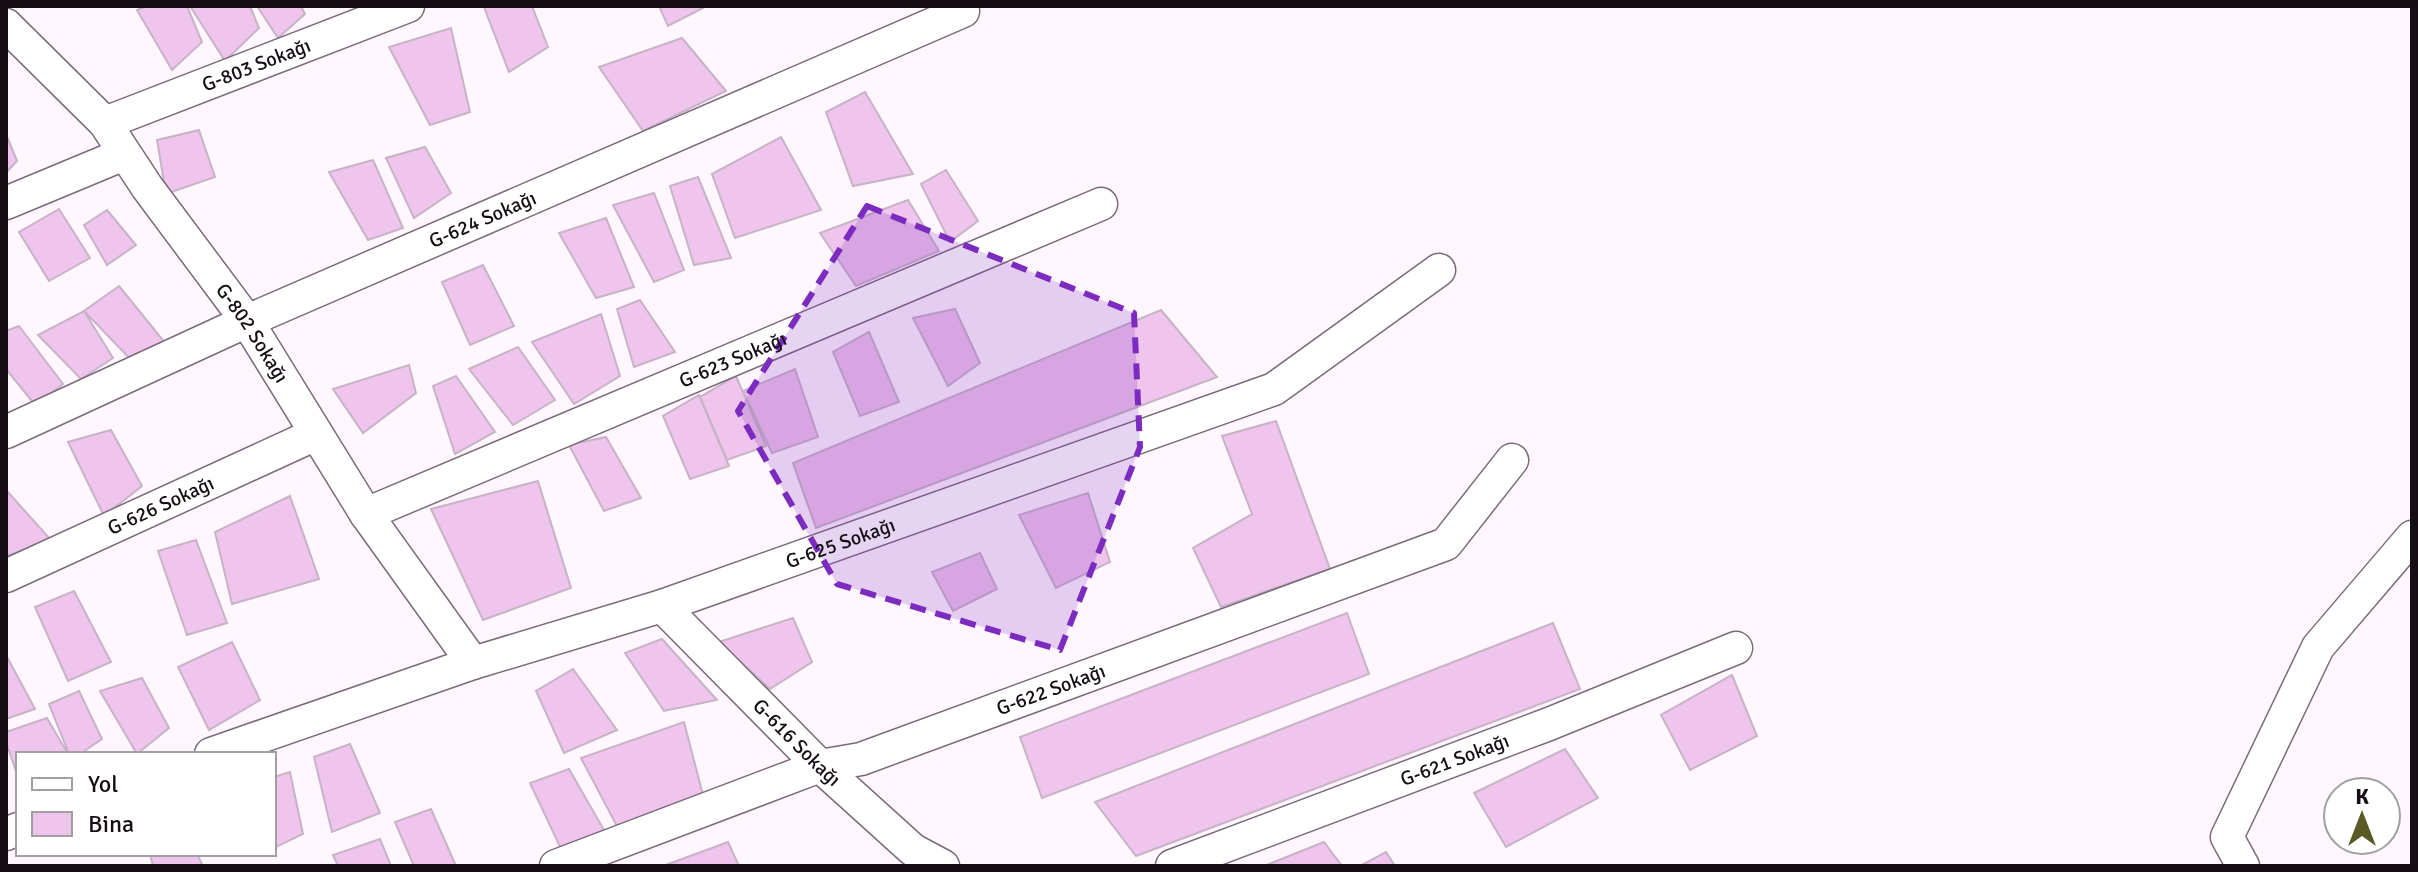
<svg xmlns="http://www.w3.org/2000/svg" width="2418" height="872" font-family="Signika,sans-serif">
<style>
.building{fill:#efc4ed;stroke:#c7b3c6;stroke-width:2}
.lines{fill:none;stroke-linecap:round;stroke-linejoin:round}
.minor-casing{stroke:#7b6a7b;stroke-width:35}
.minor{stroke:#fff;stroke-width:32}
.marked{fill:#7b2cbf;fill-opacity:0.2;stroke:#7b2cbf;stroke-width:6;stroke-dasharray:16 10;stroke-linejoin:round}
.labels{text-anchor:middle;stroke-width:8;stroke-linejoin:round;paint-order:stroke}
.street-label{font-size:20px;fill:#150e15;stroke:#fff}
</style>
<rect width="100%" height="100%" fill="#fff6fe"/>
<path class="building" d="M 147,6 L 187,6 L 202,42 L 172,70 L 137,10 Z
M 190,6 L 250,6 L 259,28 L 225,61 Z
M 257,6 L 301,6 L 305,14 L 278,38 Z
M 532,6 L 548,47 L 509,72 L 484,7 Z
M 659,6 L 702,6 L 703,8 L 668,26 Z
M 451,28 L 470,112 L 430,125 L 389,47 Z
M 682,38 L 726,91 L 643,131 L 599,67 Z
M 865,92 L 913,174 L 853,186 L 826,112 Z
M 199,130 L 215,177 L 166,194 L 157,140 Z
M 6,134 L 17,161 L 6,173 Z
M 781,137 L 821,210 L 735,238 L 712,174 Z
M 425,147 L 451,193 L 414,218 L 386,158 Z
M 373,160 L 403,228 L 368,240 L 329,172 Z
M 946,170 L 978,221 L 950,242 L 921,184 Z
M 698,177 L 731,258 L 694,265 L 670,186 Z
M 654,193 L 684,270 L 654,282 L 613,205 Z
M 908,200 L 939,251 L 856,286 L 820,233 Z
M 59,209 L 90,258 L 49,281 L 19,232 Z
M 107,210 L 136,245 L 107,265 L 84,225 Z
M 606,218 L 634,287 L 596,298 L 559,233 Z
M 483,265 L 514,326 L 470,345 L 442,282 Z
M 119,286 L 166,344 L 134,363 L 84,311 Z
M 640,300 L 675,352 L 634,367 L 617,309 Z
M 955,309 L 980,363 L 948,386 L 913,318 Z
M 1161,310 L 1217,377 L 816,528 L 793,463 Z
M 84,311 L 113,358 L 81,379 L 38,335 Z
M 601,314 L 620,376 L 574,404 L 532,342 Z
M 19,326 L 63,384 L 35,405 L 6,369 L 6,331 Z
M 869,332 L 899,402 L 860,416 L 833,352 Z
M 518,347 L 555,400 L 513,425 L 469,369 Z
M 409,365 L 416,393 L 363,433 L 333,389 Z
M 795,369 L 818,437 L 772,453 L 743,391 Z
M 456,376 L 495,432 L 455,454 L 433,386 Z
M 736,376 L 766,446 L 727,460 L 700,397 Z
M 699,395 L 729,466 L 690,479 L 663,416 Z
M 1276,421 L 1330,569 L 1221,607 L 1193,548 L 1252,514 L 1222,436 Z
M 111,430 L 142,486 L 104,516 L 68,442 Z
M 606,437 L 641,498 L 604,511 L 569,445 Z
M 538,481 L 571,588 L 483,620 L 431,509 Z
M 6,490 L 51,540 L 6,556 Z
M 1088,493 L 1110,562 L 1056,588 L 1019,515 Z
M 290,496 L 319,579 L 232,604 L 215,532 Z
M 196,540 L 227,623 L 187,635 L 158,551 Z
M 980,553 L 997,589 L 953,611 L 932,572 Z
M 74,591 L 111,662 L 68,681 L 35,607 Z
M 1347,613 L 1369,674 L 1042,798 L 1020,737 Z
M 793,618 L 812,662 L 770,689 L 719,642 Z
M 1553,623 L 1580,689 L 1136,856 L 1095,802 Z
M 662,639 L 717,700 L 664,711 L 625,653 Z
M 232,642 L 260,700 L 209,730 L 178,667 Z
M 6,655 L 35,709 L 6,719 Z
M 573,669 L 617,730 L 564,753 L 536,691 Z
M 1732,675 L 1757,736 L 1690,770 L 1661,715 Z
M 142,678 L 169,728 L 137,754 L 100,691 Z
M 79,691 L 102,739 L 80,754 L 69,754 L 49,704 Z
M 47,718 L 68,754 L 18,754 L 18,777 L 6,742 L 6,732 Z
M 684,722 L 703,795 L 619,830 L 581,758 Z
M 350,744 L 380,813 L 332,832 L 314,757 Z
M 1565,749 L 1598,798 L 1506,847 L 1474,793 Z
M 569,769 L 604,830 L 562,851 L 530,783 Z
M 290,772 L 303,834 L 274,848 L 274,777 Z
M 431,809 L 456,866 L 414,866 L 395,822 Z
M 380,839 L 391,866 L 338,866 L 333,855 Z
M 728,842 L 739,866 L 663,866 Z
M 1324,842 L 1342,866 L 1264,866 Z
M 1386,852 L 1395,866 L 1360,866 Z
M 150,854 L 197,854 L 203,866 L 153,866 Z"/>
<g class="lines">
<g class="minor-casing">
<g id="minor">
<path id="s1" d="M 6,25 L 105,123 L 147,187 L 247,321 L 366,514 L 473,663"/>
<path id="s2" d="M 105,123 L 408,6"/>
<path d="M 6,203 L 124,154"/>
<path id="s3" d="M 6,432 L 247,321 L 963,11"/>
<path id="s4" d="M 366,514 L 1101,204"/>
<path id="s5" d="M 6,576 L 316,434"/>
<path id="s6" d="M 662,606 L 820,766 L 913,850 L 943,866"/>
<path id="s7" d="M 211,754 L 473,663 L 662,606 L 1274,389 L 1439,270"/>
<path d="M 6,834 L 18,829"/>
<path id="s8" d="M 556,866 L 820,766 L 861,759 L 1446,544 L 1512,460"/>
<path id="s9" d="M 1172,866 L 1549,724 L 1736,648"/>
<path d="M 2243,866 L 2227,837 L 2318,647 L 2412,537"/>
</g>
</g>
<use href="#minor" class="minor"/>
</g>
<path class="marked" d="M 867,206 L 1134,313 L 1140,447 L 1060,650 L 837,584 L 738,411 Z"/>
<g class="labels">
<g class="street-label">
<text dy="7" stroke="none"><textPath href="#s2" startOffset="162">G-803 Sokağı</textPath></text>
<text dy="7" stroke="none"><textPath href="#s3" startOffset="522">G-624 Sokağı</textPath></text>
<text dy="7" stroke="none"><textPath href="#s1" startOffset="396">G-802 Sokağı</textPath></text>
<text dy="7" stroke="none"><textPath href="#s4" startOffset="398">G-623 Sokağı</textPath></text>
<text dy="7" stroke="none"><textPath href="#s5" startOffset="170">G-626 Sokağı</textPath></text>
<text dy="7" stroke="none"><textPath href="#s7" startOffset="664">G-625 Sokağı</textPath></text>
<text dy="7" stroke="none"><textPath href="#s8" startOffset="526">G-622 Sokağı</textPath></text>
<text dy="7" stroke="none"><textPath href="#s6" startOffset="192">G-616 Sokağı</textPath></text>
<text dy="7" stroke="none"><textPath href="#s9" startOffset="302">G-621 Sokağı</textPath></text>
</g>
</g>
<rect width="2418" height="872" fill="none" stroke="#150e15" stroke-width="16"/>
<rect x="16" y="752" width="260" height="104" fill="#ffffff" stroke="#a19fa1" stroke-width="2"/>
<rect x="32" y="778" width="40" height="12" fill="#ffffff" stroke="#a19fa1" stroke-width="2"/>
<text x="88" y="792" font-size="24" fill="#150e15">Yol</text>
<rect x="32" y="812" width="40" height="24" fill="#efc4ed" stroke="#a19fa1" stroke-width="2"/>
<text x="88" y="832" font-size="24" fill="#150e15">Bina</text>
<g transform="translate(2362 816)"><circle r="38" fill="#ffffff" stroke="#a19fa1" stroke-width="2"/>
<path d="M0-6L14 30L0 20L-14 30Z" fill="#5b5925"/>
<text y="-12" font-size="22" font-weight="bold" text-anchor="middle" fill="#150e15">K</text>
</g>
</svg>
